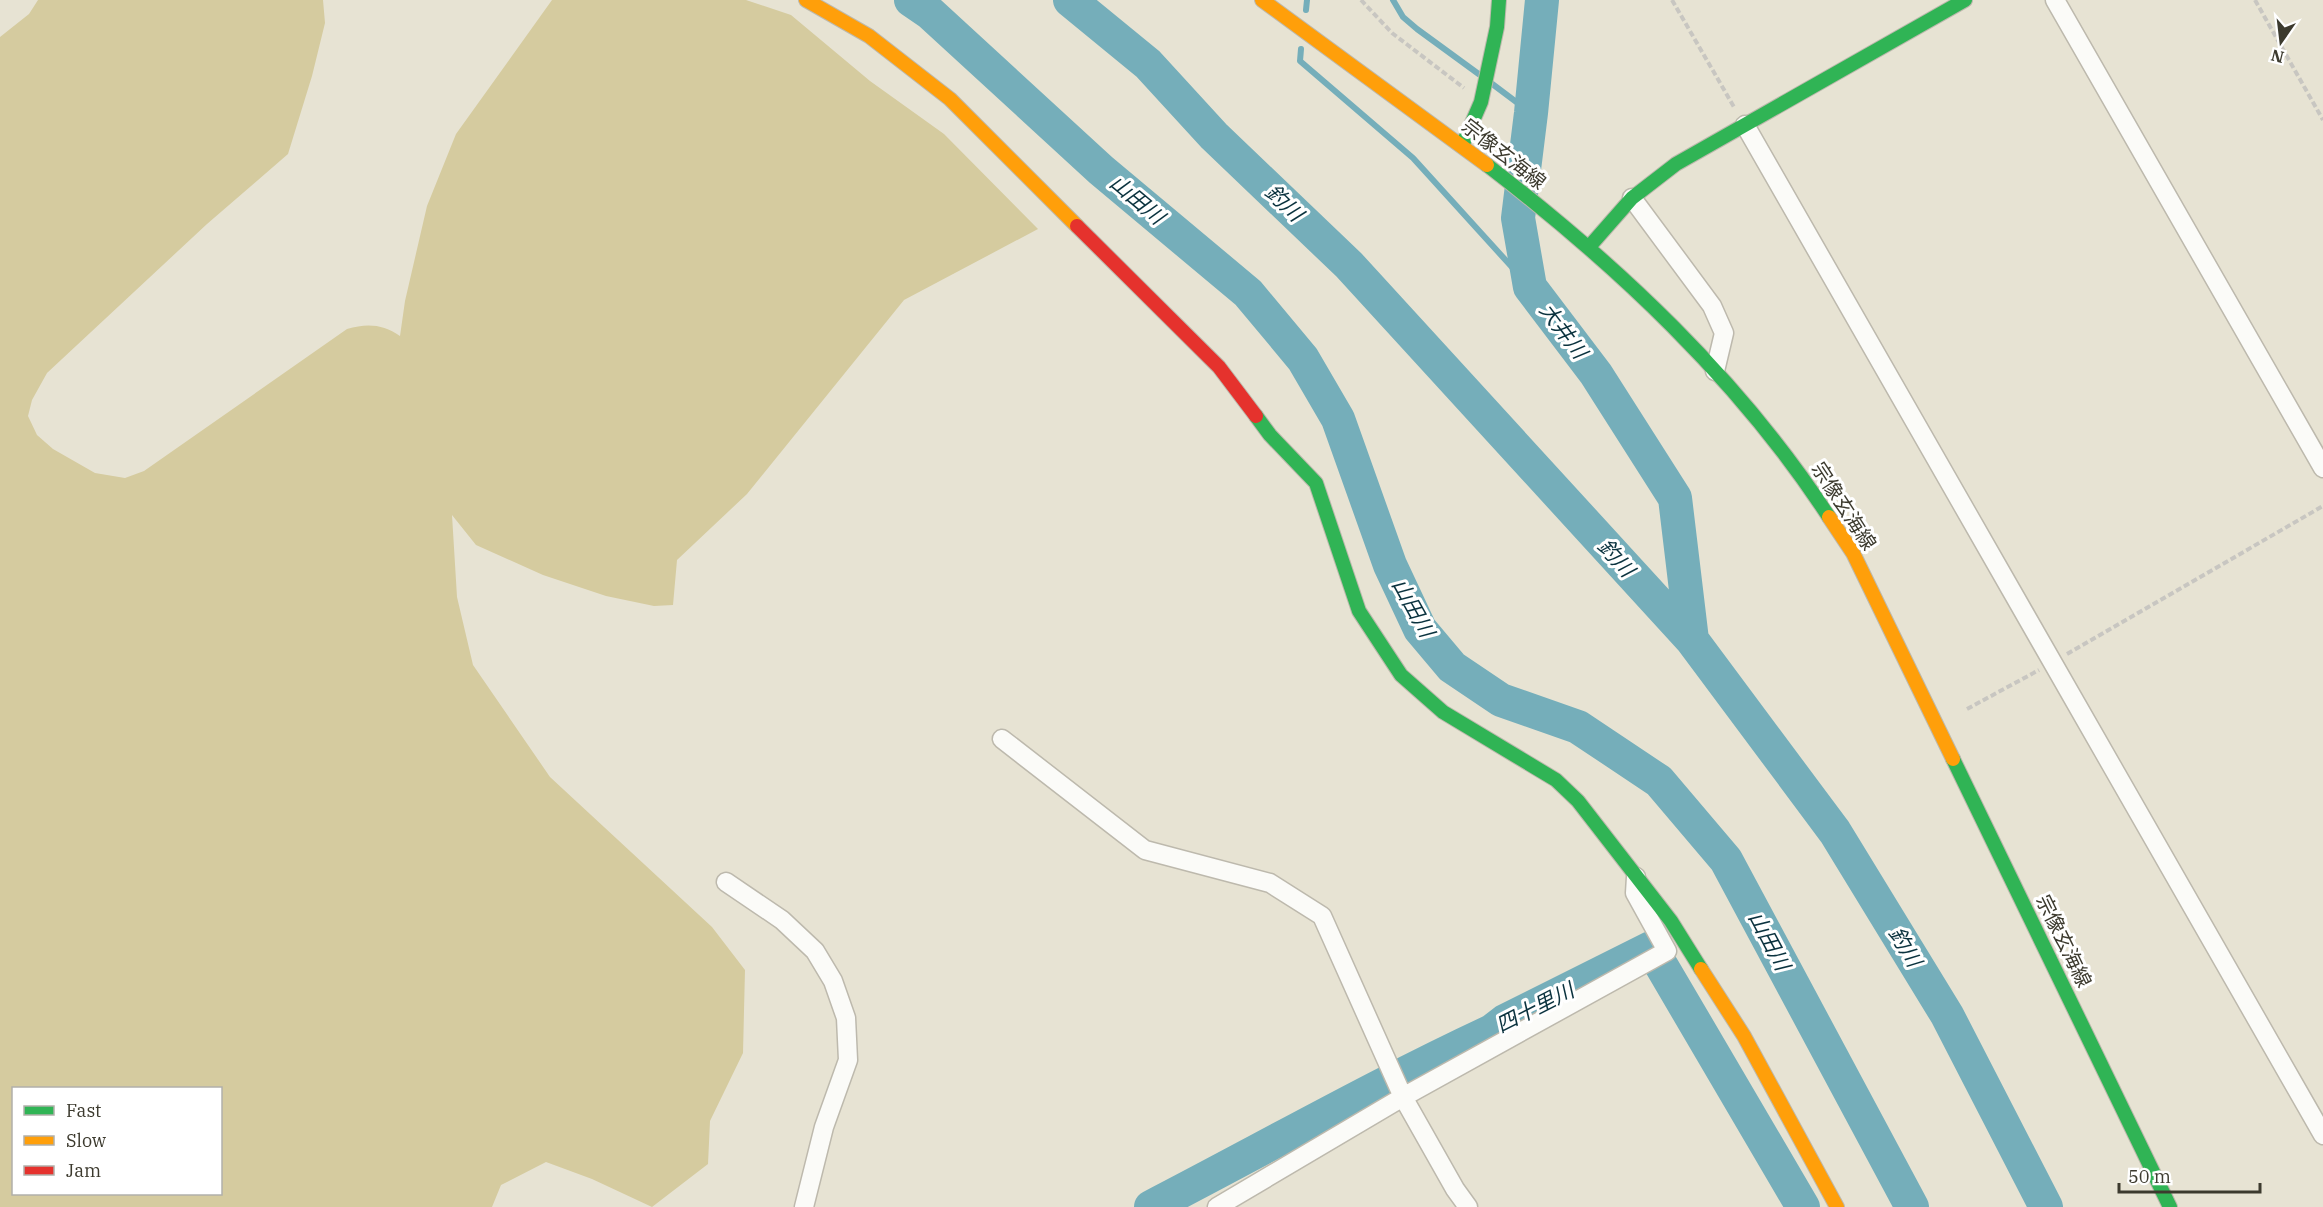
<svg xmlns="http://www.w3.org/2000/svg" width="2323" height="1207" font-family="'IBM Plex Serif','Noto Sans JP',serif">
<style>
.forest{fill:#d5cb9f;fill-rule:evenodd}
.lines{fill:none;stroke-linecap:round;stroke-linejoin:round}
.stream{stroke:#75aeba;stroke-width:6}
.river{stroke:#75aeba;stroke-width:34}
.street-casing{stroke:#bdb9ad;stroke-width:21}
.fast-casing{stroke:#bdb9ad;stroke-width:16}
.slow-casing{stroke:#bdb9ad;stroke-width:16}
.jam-casing{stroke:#bdb9ad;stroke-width:16}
.path{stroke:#c8c6c1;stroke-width:4;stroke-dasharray:6 3;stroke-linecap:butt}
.street{stroke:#fbfbf8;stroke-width:18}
.fast{stroke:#30b455;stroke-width:14}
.slow{stroke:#ff9f0a;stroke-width:14}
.jam{stroke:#e5322d;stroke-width:14}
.labels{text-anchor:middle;stroke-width:6;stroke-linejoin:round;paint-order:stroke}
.street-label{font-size:20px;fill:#3c3a2e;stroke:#fff}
.water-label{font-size:21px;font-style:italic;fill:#0a323e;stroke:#fff}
</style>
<rect width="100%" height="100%" fill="#e7e3d3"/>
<path class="forest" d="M 38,0 L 323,0 L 325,23 L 312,76 L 288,154 L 207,224 L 47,373 L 32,400 L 28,416 L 37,435 L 53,449 L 95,473 L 125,478 L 144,471 L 347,329 C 367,323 383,324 400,336 L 405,301 L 427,206 L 456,134 L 552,0 L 746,0 L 791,15 L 870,81 L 944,134 L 1038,229 L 904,300 L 747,494 L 677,560 L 673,605 L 654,606 L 606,596 L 543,575 L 476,545 L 452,515 L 457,597 L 473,665 L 550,777 L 712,927 L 745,970 L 743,1053 L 710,1121 L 708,1164 L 652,1207 L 592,1179 L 546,1162 L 501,1185 L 492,1207 L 0,1207 L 0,37 L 29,14 ZM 220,1088 L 220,1194 L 14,1194 L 14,1088 Z"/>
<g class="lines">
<path class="stream" d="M 1393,0 L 1403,17 L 1417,29 L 1480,75
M 1306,10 L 1307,0
M 1301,49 L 1300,61 L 1413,158 L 1530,287
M 1491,83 L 1531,113"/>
<path class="river" d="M 911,0 L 930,13 L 1101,170 L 1248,293 L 1303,359 L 1338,419 L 1390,565 L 1420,629 L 1452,667 L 1501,700 L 1578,727 L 1659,781 L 1726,860 L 1912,1207
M 1070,0 L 1148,64 L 1214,136 L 1349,265 L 1692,640 L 1835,832 L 1947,1015 L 2046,1207
M 1542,0 L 1531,113 L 1518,218 L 1530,287 L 1596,374 L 1675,498 L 1692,640
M 1151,1207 C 1265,1148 1376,1085 1492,1031 L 1505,1021 L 1651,948 L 1803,1207"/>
<g class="street-casing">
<path id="street" d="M 2055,0 L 2323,468
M 1745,125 L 2323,1135
M 1632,198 L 1712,306 L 1724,333 L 1715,371
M 1002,739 L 1145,850 L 1270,883 L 1322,916 L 1403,1097 L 1455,1189 L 1468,1207
M 726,882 L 782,920 L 815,951 L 833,981 L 846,1018 L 848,1060 L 824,1127 L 804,1207
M 1217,1207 L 1403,1097 L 1667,951 L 1635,893 L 1636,877"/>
</g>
<g class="fast-casing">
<path id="fast" d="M 1462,146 L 1481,102 L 1497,27 L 1499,0
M 1487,165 C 1617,265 1739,379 1829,517
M 1589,247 L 1632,198 L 1676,164 L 1965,0
M 1256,416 L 1270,435 L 1316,483 L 1359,611 L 1401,675 L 1443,712 L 1556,780 L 1578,801 L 1671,921 L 1701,969
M 1953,759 L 2170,1207"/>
</g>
<g class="slow-casing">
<path id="slow" d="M 806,0 L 869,36 L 950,99 L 1077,226
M 1262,0 L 1487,165
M 1829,517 L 1853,553 L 1953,759
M 1701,969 L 1744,1036 L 1837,1207"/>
</g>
<g class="jam-casing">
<path id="jam" d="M 1077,226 L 1219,367 L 1256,416"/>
</g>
<path class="path" d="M 1361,0 L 1392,33 L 1464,88
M 1672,0 L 1734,107
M 2255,0 L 2323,120
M 2067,654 L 2323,506
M 1967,709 L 2039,670"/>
<use href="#street" class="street"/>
<use href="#fast" class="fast"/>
<use href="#slow" class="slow"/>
<use href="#jam" class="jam"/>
</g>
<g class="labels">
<g class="street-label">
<text transform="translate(1504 154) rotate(38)" y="7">宗像玄海線</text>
<text transform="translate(1844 506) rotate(57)" y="7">宗像玄海線</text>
<text transform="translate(2064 941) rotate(64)" y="7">宗像玄海線</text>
</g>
<g class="water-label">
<text transform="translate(1137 200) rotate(40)" y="7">山田川</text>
<text transform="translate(1284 203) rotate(44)" y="7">釣川</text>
<text transform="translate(1563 331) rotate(53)" y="7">大井川</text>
<text transform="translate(1616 558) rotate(48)" y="7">釣川</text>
<text transform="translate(1413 608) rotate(61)" y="7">山田川</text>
<text transform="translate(1769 941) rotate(62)" y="7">山田川</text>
<text transform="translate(1905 947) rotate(59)" y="7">釣川</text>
<text transform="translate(1535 1008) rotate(-27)" y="7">四十里川</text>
</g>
</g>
<rect x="12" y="1087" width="210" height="108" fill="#ffffff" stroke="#b1b0ab" stroke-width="1.5"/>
<rect x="24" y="1106" width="30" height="9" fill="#30b455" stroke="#b1b0ab" stroke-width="1.5"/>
<text x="66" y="1117" font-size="18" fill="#3c3a2e">Fast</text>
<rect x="24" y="1136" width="30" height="9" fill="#ff9f0a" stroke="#b1b0ab" stroke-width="1.5"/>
<text x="66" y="1147" font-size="18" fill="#3c3a2e">Slow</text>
<rect x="24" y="1166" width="30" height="9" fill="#e5322d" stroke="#b1b0ab" stroke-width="1.5"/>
<text x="66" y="1177" font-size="18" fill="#3c3a2e">Jam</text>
<g transform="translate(2281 42) rotate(194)" stroke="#ffffff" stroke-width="4.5" paint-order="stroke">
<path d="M0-4.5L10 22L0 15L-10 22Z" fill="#3c3a2e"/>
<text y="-9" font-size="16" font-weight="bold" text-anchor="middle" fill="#3c3a2e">N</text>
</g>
<path d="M2119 1183v9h141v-9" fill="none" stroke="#3c3a2e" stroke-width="3"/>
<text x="2128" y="1183" font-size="18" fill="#3c3a2e" stroke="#ffffff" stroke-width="4.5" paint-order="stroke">50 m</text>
</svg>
